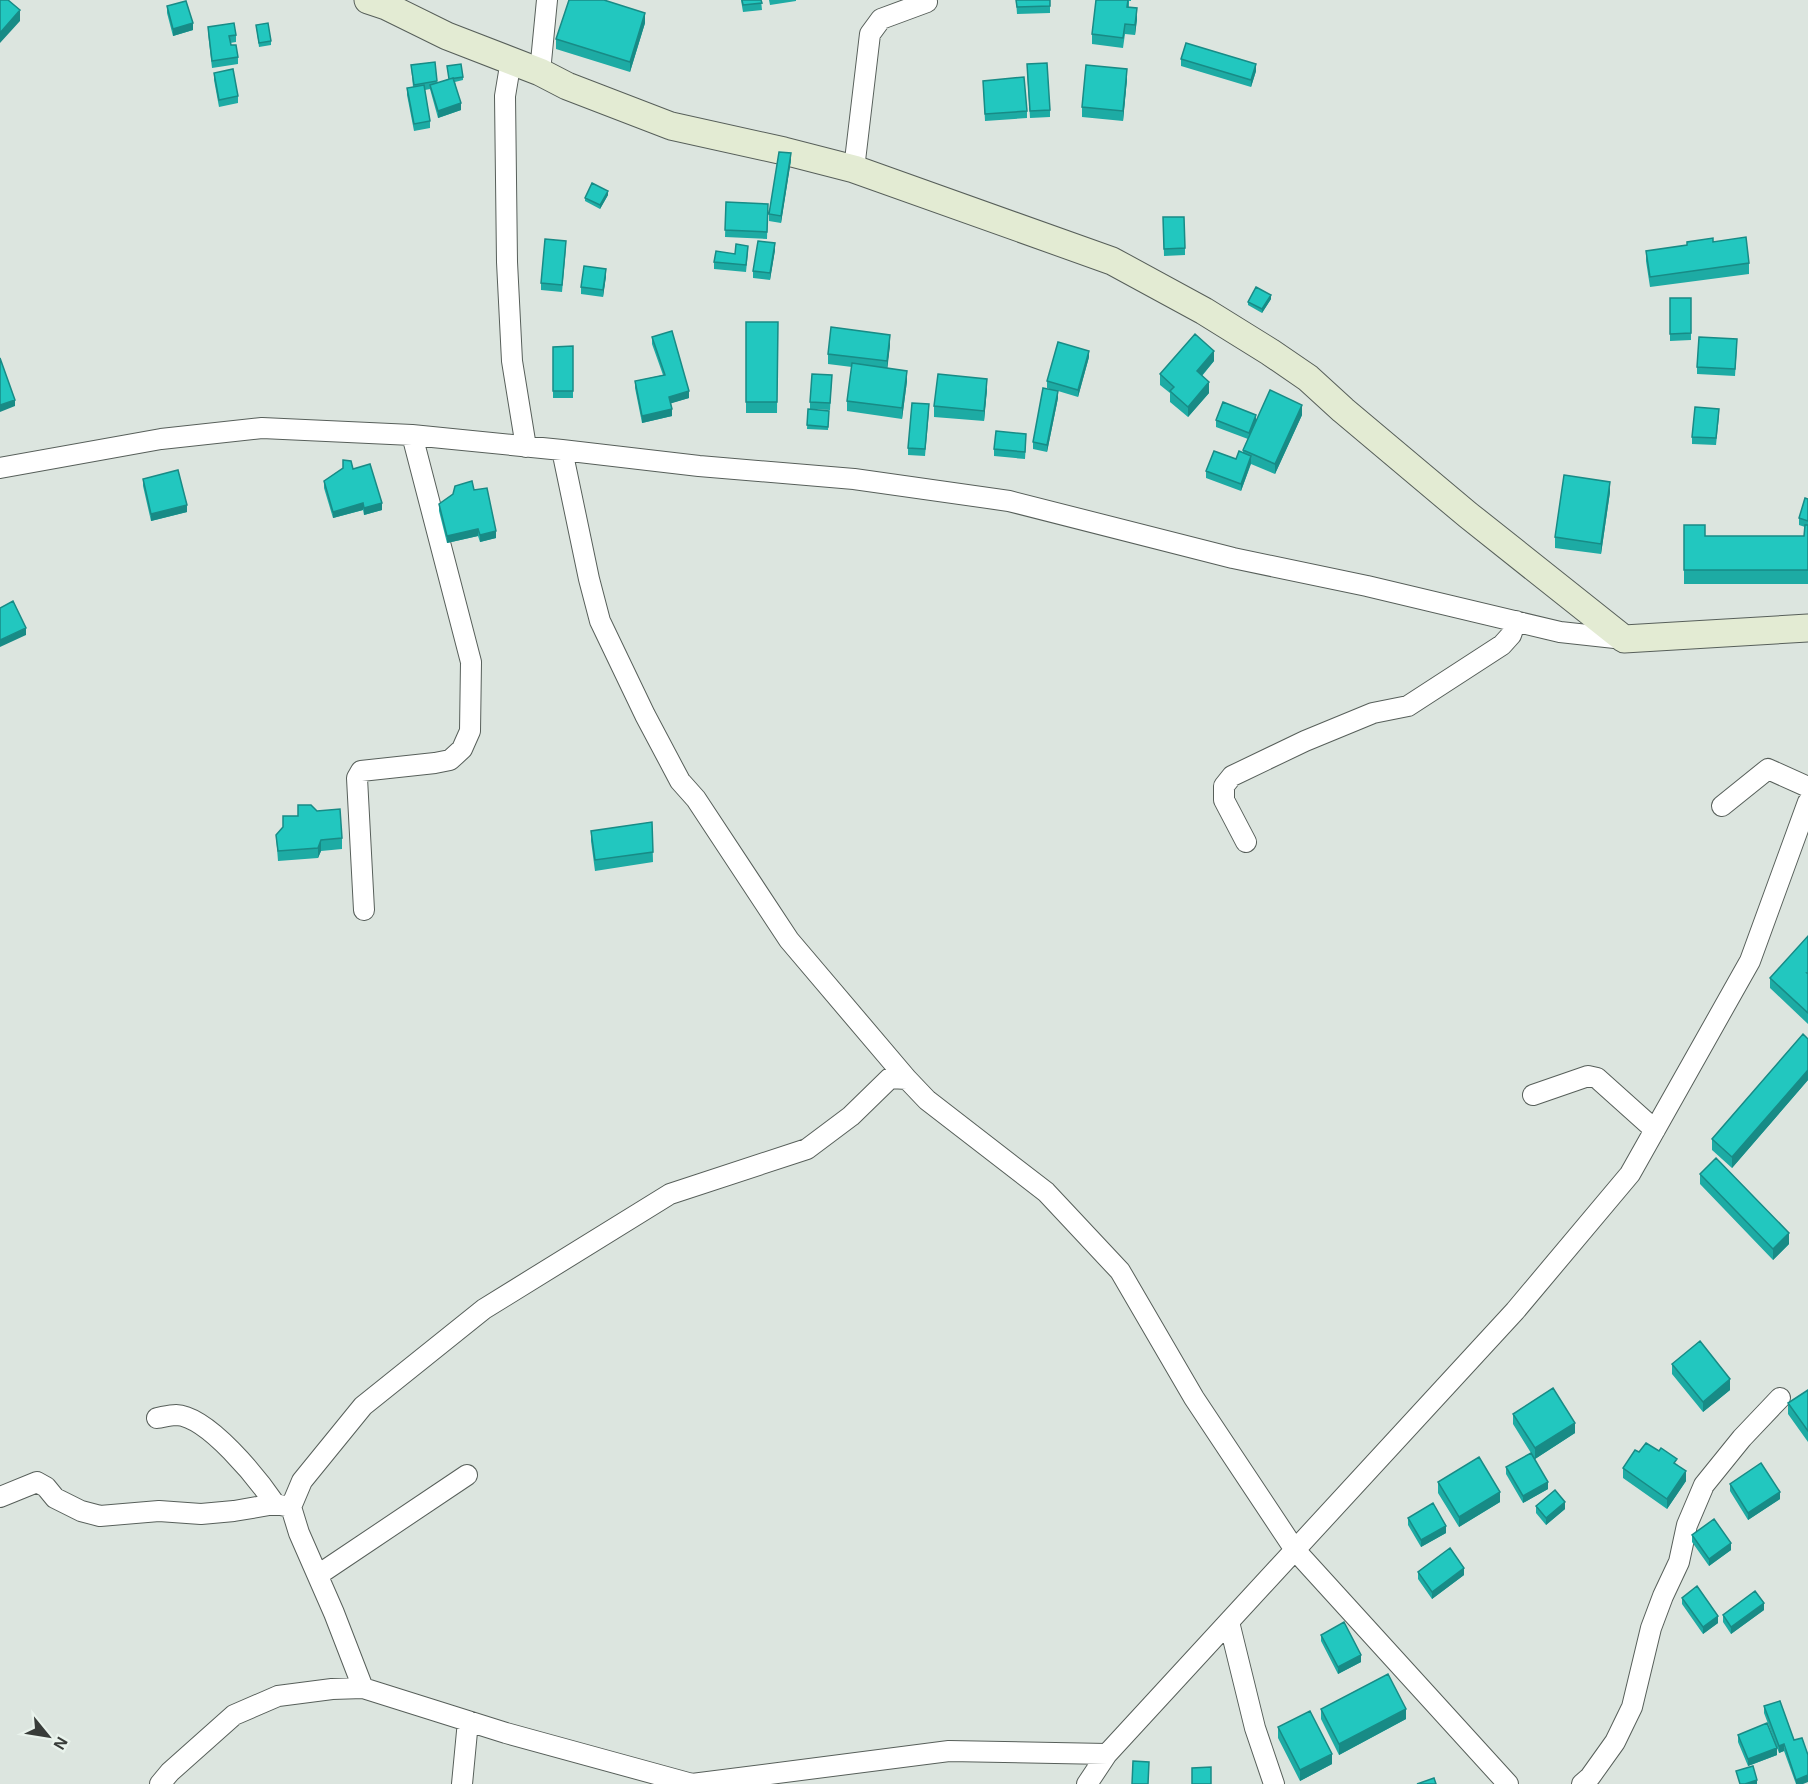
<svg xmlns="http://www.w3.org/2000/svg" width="1808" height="1784" font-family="Helvetica,sans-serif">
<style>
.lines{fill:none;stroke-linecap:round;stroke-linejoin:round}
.street-casing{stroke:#575f5a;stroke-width:22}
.secondary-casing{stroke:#575f5a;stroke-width:29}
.street{stroke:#fff;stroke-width:20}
.secondary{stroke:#e3ebd3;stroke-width:27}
.wall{fill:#1daba4}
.shaded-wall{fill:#188b86}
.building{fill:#22c7bf;stroke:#188b86;stroke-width:1.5}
</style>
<rect width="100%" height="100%" fill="#dce5df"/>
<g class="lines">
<g class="street-casing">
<path id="street" d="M 511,60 L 505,96 L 507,262 L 512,361 L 526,447
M 540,72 L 547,0
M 854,169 L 870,34 L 881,19 L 927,2
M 562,450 L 589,579 L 600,621 L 645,715 L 680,781 L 696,799 L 789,940 L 907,1079
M 0,468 L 161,439 L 262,428 L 412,435 L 562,450 L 699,466 L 854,479 L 1009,501 L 1233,558 L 1367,586 L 1560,632 L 1624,639
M 1722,806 L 1768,769 L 1808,787
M 1246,842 L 1224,800 L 1224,786 L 1232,776 L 1305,741 L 1373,713 L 1408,706 L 1502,645 L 1511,635 L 1516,621
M 364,910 L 357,778 L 361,771 L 435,763 L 450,760 L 462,749 L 470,731 L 471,662 L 412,435
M 1533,1095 L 1588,1076 L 1597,1078 L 1655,1130
M 157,1418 C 163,1417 170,1415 176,1415 C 208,1416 258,1479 275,1504
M 0,1497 L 37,1482 L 46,1487 L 55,1498 L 81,1511 L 100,1516 L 159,1511 L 201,1514 L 234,1511 L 275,1504 L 291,1507
M 318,1575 L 467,1475
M 1229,1622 L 1255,1728 L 1274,1784
M 363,1688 L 506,1733 L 692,1784 L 949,1751 L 1107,1754
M 160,1784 L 170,1772 L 234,1715 L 278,1696 L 332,1689 L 363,1688 L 334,1613 L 299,1533 L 291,1507 L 302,1481 L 363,1406 L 484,1309 L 670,1194 L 807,1149 L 851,1116 L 890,1078 L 907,1079 L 927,1100 L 1046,1192 L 1120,1271 L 1194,1398 L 1295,1550 L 1508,1784
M 462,1784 L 468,1721
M 1087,1784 L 1107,1754 L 1515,1311 L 1630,1174 L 1750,961 L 1808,802
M 1582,1784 L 1590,1777 L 1615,1742 L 1632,1707 L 1651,1628 L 1663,1596 L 1679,1562 L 1687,1525 L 1704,1485 L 1742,1438 L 1780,1398"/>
</g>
<g class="secondary-casing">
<path id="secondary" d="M 368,0 L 386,6 L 447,36 L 540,72 L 567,86 L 671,126 L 784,151 L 854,169 L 1112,261 L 1204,311 L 1270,352 L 1308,378 L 1343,410 L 1468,515 L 1624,639 L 1808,628"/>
</g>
<use href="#street" class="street"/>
<use href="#secondary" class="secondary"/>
</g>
<path class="wall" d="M 741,0 L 761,0 L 762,10 L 743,12 Z
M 769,0 L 796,0 L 796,1 L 770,5 Z
M 1016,0 L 1050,0 L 1050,13 L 1017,14 Z
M 1096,0 L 1131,0 L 1131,1 L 1129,1 L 1129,7 L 1137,19 L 1135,35 L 1125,34 L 1123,48 L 1092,44 L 1092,34 Z
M 167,6 L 193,30 L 173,36 L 167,13 Z
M 645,23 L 630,72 L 556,49 L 556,39 Z
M 256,25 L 271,41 L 271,45 L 259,47 Z
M 208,27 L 236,35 L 236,42 L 230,43 L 231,45 L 238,57 L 238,64 L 212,68 L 208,33 Z
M 1181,59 L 1256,71 L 1251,87 L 1181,66 Z
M 435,62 L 437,83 L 449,79 L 447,66 L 463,77 L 463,80 L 455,82 L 461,110 L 438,118 L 430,89 L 425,90 L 430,121 L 430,128 L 414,131 L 407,95 L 407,88 L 413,87 L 411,65 Z
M 1027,71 L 1050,110 L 1050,117 L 1030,118 Z
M 214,73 L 238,96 L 238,103 L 219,107 L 214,80 Z
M 1127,79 L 1123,121 L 1082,117 L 1082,107 Z
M 983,81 L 1027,111 L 1027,118 L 985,121 Z
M 791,160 L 781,223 L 769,221 L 769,214 Z
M 608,195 L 600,209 L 585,201 L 585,198 Z
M 726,202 L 768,204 L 767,239 L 725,237 Z
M 1163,217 L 1185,248 L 1185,255 L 1164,256 Z
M 1687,242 L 1749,263 L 1749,274 L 1650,287 L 1646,261 L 1646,251 L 1687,245 Z
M 566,248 L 562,292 L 541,290 L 541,283 Z
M 775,250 L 770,280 L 753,278 L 753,271 Z
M 748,252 L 746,272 L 714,269 L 714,262 Z
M 606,276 L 603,297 L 581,294 L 581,287 Z
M 1670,298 L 1691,298 L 1691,340 L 1670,341 Z
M 1271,299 L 1262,313 L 1248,305 L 1248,302 Z
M 746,322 L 778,322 L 777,413 L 746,413 Z
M 652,337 L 689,398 L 671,403 L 672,416 L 642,423 L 635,388 L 635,381 L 663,375 L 652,344 Z
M 890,345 L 887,368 L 907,381 L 902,419 L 847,411 L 847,401 L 852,367 L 828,364 L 828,354 Z
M 573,346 L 573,398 L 553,398 L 553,347 Z
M 1737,346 L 1735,376 L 1697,374 L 1697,367 Z
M 1089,357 L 1078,397 L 1058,391 L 1058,398 L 1047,452 L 1033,449 L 1033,442 L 1052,390 L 1047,388 L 1047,381 Z
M 1214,361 L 1202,376 L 1209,393 L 1188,417 L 1170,402 L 1170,393 L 1160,385 L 1160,374 Z
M 832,375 L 830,410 L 810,409 L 810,402 Z
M 987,389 L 984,421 L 934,417 L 934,406 Z
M 808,409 L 829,411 L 828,430 L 807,429 Z
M 929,411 L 925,456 L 908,455 L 908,448 Z
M 1302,415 L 1275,474 L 1251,464 L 1241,491 L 1206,478 L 1206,471 L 1236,459 L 1243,453 L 1243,450 L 1248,439 L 1216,427 L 1216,420 L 1256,420 Z
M 1719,416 L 1716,445 L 1692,444 L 1692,437 Z
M 1026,441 L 1025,459 L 994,456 L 994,449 Z
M 353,469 L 382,510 L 364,515 L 363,510 L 333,518 L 324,488 L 324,481 Z
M 143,479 L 187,512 L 151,521 L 143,486 Z
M 474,490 L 496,538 L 480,542 L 478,536 L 447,543 L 439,511 L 439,504 Z
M 1610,492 L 1601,554 L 1555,548 L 1555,537 Z
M 1808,499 L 1808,584 L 1684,584 L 1684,525 L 1705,536 L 1804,536 L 1805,527 L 1799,525 L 1799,518 Z
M 652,822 L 653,862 L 595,871 L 591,841 L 591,831 Z
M 276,835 L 342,838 L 342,849 L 321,851 L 318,858 L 278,861 Z
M 1808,936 L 1808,1024 L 1770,988 L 1770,978 Z
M 1808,1039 L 1808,1080 L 1732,1168 L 1712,1150 L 1712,1139 Z
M 1700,1174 L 1789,1244 L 1773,1260 L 1700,1184 Z
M 1672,1364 L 1730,1390 L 1703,1412 L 1672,1374 Z
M 1808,1390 L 1808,1442 L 1788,1414 L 1788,1403 Z
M 1513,1414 L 1575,1433 L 1535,1459 L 1548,1489 L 1523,1503 L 1506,1474 L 1506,1467 L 1531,1453 L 1513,1424 Z
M 1639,1452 L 1677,1464 L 1686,1481 L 1667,1509 L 1623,1478 L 1623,1468 Z
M 1438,1482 L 1500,1502 L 1459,1527 L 1438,1493 Z
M 1730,1484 L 1780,1499 L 1748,1520 L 1730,1491 Z
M 1536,1506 L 1565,1509 L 1546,1525 L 1536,1513 Z
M 1408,1518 L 1446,1533 L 1421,1547 L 1408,1525 Z
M 1692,1535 L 1731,1550 L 1709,1566 L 1692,1542 Z
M 1418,1572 L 1464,1575 L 1432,1599 L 1418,1579 Z
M 1682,1598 L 1718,1623 L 1703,1634 L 1682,1604 Z
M 1764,1610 L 1731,1634 L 1723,1622 L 1723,1615 Z
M 1321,1635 L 1361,1662 L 1338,1674 L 1321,1641 Z
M 1764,1706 L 1803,1784 L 1796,1784 L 1784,1751 L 1779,1753 L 1764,1713 Z
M 1321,1709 L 1406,1719 L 1339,1755 L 1321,1719 Z
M 1278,1727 L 1332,1764 L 1300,1781 L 1278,1738 Z
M 1738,1735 L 1777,1755 L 1748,1766 L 1738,1742 Z"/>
<path class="shaded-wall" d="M 1137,8 L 1137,19 L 1135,35 L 1135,25 Z
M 20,10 L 20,21 L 0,43 L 0,33 Z
M 645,13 L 645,23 L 630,72 L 630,62 Z
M 193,23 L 193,30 L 173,36 L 173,29 Z
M 1256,64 L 1256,71 L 1251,87 L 1251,80 Z
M 1127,69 L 1127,79 L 1123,121 L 1123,111 Z
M 461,103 L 461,110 L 438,118 L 438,111 Z
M 791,153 L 791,160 L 781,223 L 781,216 Z
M 608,191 L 608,195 L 600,209 L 600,205 Z
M 775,243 L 775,250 L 770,280 L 770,273 Z
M 606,269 L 606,276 L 603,297 L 603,290 Z
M 1271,295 L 1271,299 L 1262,313 L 1262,309 Z
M 890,335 L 890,345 L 887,372 L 887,361 Z
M 1089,351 L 1089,357 L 1078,397 L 1078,390 Z
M 1214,351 L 1214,361 L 1197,381 L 1197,371 Z
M 907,371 L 907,381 L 902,419 L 902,408 Z
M 987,379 L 987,389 L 984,421 L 984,411 Z
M 1209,382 L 1209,393 L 1188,417 L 1188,407 Z
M 689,391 L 689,398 L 669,404 L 669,397 Z
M 1058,391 L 1058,398 L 1047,452 L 1047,445 Z
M 15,400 L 15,406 L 0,412 L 0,405 Z
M 1302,405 L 1302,415 L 1275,474 L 1275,464 Z
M 672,409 L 672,416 L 642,423 L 642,416 Z
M 1256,415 L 1256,422 L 1249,440 L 1249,433 Z
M 1251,456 L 1251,463 L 1241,491 L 1241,484 Z
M 1610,482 L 1610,492 L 1601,554 L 1601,544 Z
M 363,503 L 363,510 L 333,518 L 333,512 Z
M 382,503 L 382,510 L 364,515 L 364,508 Z
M 187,505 L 187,512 L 151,521 L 151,514 Z
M 478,529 L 478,536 L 447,543 L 447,536 Z
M 496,531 L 496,538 L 480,542 L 480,535 Z
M 26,628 L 26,635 L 0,647 L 0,640 Z
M 321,840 L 321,851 L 318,858 L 318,848 Z
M 1808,1070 L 1808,1080 L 1732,1168 L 1732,1157 Z
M 1789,1233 L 1789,1244 L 1773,1260 L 1773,1249 Z
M 1730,1379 L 1730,1390 L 1703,1412 L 1703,1402 Z
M 1575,1423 L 1575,1433 L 1535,1459 L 1535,1448 Z
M 1686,1471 L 1686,1481 L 1667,1509 L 1667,1499 Z
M 1548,1482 L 1548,1489 L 1523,1503 L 1523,1496 Z
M 1500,1492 L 1500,1502 L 1459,1527 L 1459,1517 Z
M 1780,1492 L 1780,1499 L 1748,1520 L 1748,1513 Z
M 1565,1502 L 1565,1509 L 1546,1525 L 1546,1518 Z
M 1446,1526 L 1446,1533 L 1421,1547 L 1421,1540 Z
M 1731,1543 L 1731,1550 L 1709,1566 L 1709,1559 Z
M 1464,1568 L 1464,1575 L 1432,1599 L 1432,1592 Z
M 1764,1603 L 1764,1610 L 1731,1634 L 1731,1627 Z
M 1718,1616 L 1718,1623 L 1703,1634 L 1703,1627 Z
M 1361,1655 L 1361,1662 L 1338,1674 L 1338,1667 Z
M 1406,1709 L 1406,1719 L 1339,1755 L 1339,1744 Z
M 1784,1744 L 1784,1751 L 1779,1753 L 1779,1746 Z
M 1777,1748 L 1777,1755 L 1748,1766 L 1748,1759 Z
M 1332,1754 L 1332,1764 L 1300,1781 L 1300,1770 Z
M 1808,1775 L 1808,1782 L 1803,1784 L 1796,1784 L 1796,1780 Z
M 1757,1780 L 1757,1784 L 1745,1784 Z"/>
<path class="building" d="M 0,0 L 8,0 L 20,10 L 0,33 Z
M 569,0 L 604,0 L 645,13 L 630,62 L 556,39 Z
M 742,0 L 761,0 L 762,3 L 743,5 Z
M 1016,0 L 1050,0 L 1050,6 L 1017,7 Z
M 1096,0 L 1128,0 L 1127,7 L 1137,8 L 1135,25 L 1125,24 L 1123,38 L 1092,34 Z
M 186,1 L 193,23 L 173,29 L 167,6 Z
M 234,23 L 236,35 L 229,36 L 231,45 L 236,45 L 238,57 L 212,61 L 208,27 Z
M 268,23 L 271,41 L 259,43 L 256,25 Z
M 1186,43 L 1256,64 L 1251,80 L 1181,59 Z
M 435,62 L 437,81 L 414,85 L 411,65 Z
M 1047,63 L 1050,110 L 1030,111 L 1027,64 Z
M 461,64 L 463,77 L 449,79 L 447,66 Z
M 1086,65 L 1127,69 L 1123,111 L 1082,107 Z
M 233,69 L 238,96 L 219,100 L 214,73 Z
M 1024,77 L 1027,111 L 985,114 L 983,81 Z
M 453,78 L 461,103 L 438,111 L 430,85 Z
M 424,85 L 430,121 L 414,124 L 407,88 Z
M 779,152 L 791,153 L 781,216 L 769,214 Z
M 592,183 L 608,191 L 600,205 L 585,198 Z
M 726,202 L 768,204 L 767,232 L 725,230 Z
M 1163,217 L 1184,217 L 1185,248 L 1164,249 Z
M 1746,237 L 1749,263 L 1650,277 L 1646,251 L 1687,245 L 1687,242 L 1713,238 L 1713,242 Z
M 545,239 L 566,241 L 562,285 L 541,283 Z
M 758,241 L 775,243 L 770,273 L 753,271 Z
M 736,244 L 748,246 L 746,265 L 714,262 L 716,251 L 735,254 Z
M 584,266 L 606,269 L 603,290 L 581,287 Z
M 1256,287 L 1271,295 L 1262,309 L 1248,302 Z
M 1670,298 L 1691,298 L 1691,333 L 1670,334 Z
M 746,322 L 778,322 L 777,402 L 746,402 Z
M 831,327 L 890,335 L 887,361 L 828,354 Z
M 672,331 L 689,391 L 669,397 L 672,409 L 642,416 L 635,381 L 665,375 L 652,337 Z
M 1195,334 L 1214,351 L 1197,371 L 1209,382 L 1188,407 L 1170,391 L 1174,387 L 1160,374 Z
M 1699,337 L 1737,339 L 1735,369 L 1697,367 Z
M 1058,342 L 1089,351 L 1078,390 L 1047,381 Z
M 573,346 L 573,391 L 553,391 L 553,347 Z
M 0,358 L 15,400 L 0,405 Z
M 852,363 L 907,371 L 902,408 L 847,401 Z
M 812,374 L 832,375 L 830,403 L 810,402 Z
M 938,374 L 987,379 L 984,411 L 934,406 Z
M 1043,388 L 1058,391 L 1047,445 L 1033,442 Z
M 1270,390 L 1302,405 L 1275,464 L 1243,450 Z
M 1223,402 L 1256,415 L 1249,433 L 1216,420 Z
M 912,403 L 929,404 L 925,449 L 908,448 Z
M 1695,407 L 1719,409 L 1716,438 L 1692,437 Z
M 808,409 L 829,411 L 828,427 L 807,425 Z
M 996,431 L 1026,434 L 1025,452 L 994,449 Z
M 1214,451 L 1236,459 L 1239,451 L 1251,456 L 1241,484 L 1206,471 Z
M 343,460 L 351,461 L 353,469 L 370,464 L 382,503 L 364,508 L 363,503 L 333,512 L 324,481 L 343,468 Z
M 178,470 L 187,505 L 151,514 L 143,479 Z
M 1564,475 L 1610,482 L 1601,544 L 1555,537 Z
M 472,481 L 474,490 L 487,488 L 496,531 L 480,535 L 478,529 L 447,536 L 439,504 L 453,494 L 455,486 Z
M 1805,498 L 1808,499 L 1808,521 L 1799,518 Z
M 1684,525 L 1705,525 L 1705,536 L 1804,536 L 1805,525 L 1808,525 L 1808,570 L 1684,570 Z
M 13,601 L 26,628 L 0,640 L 0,608 Z
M 298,805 L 311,805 L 317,811 L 340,809 L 342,838 L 321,840 L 318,848 L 278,851 L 276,835 L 283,827 L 283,816 L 298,816 Z
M 652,822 L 653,852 L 595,860 L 591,831 Z
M 1808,936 L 1808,973 L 1807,973 L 1808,974 L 1808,1013 L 1770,978 Z
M 1803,1034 L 1808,1039 L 1808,1070 L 1732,1157 L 1712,1139 Z
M 1716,1158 L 1789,1233 L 1773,1249 L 1700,1174 Z
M 1700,1341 L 1730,1379 L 1703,1402 L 1672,1364 Z
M 1553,1388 L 1575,1423 L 1535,1448 L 1513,1414 Z
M 1808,1390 L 1808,1431 L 1788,1403 Z
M 1646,1443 L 1659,1451 L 1661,1448 L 1677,1459 L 1674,1463 L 1686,1471 L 1667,1499 L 1623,1468 L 1635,1450 L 1639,1452 Z
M 1531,1453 L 1548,1482 L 1523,1496 L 1506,1467 Z
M 1479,1457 L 1500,1492 L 1459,1517 L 1438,1482 Z
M 1761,1463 L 1780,1492 L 1748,1513 L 1730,1484 Z
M 1555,1490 L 1565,1502 L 1546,1518 L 1536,1506 Z
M 1433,1503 L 1446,1526 L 1421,1540 L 1408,1518 Z
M 1714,1519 L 1731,1543 L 1709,1559 L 1692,1535 Z
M 1450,1548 L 1464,1568 L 1432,1592 L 1418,1572 Z
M 1697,1586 L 1718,1616 L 1703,1627 L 1682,1598 Z
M 1755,1591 L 1764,1603 L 1731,1627 L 1723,1615 Z
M 1344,1622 L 1361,1655 L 1338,1667 L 1321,1635 Z
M 1388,1674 L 1406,1709 L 1339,1744 L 1321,1709 Z
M 1780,1701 L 1794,1740 L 1802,1738 L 1808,1755 L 1808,1775 L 1796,1780 L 1784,1744 L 1779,1746 L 1764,1706 Z
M 1310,1711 L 1332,1754 L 1300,1770 L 1278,1727 Z
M 1767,1723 L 1777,1748 L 1748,1759 L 1738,1735 Z
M 1133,1761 L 1149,1762 L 1148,1784 L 1132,1784 Z
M 1753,1766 L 1757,1780 L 1745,1784 L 1740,1784 L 1736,1771 Z
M 1211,1767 L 1211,1784 L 1192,1784 L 1192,1768 Z
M 1434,1778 L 1436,1784 L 1417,1784 Z"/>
<g transform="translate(48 1736) rotate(120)" stroke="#e9f3ec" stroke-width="4.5" paint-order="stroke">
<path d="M0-4.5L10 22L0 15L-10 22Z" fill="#383c39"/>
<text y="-9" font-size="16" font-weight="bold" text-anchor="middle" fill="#383c39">N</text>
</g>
</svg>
